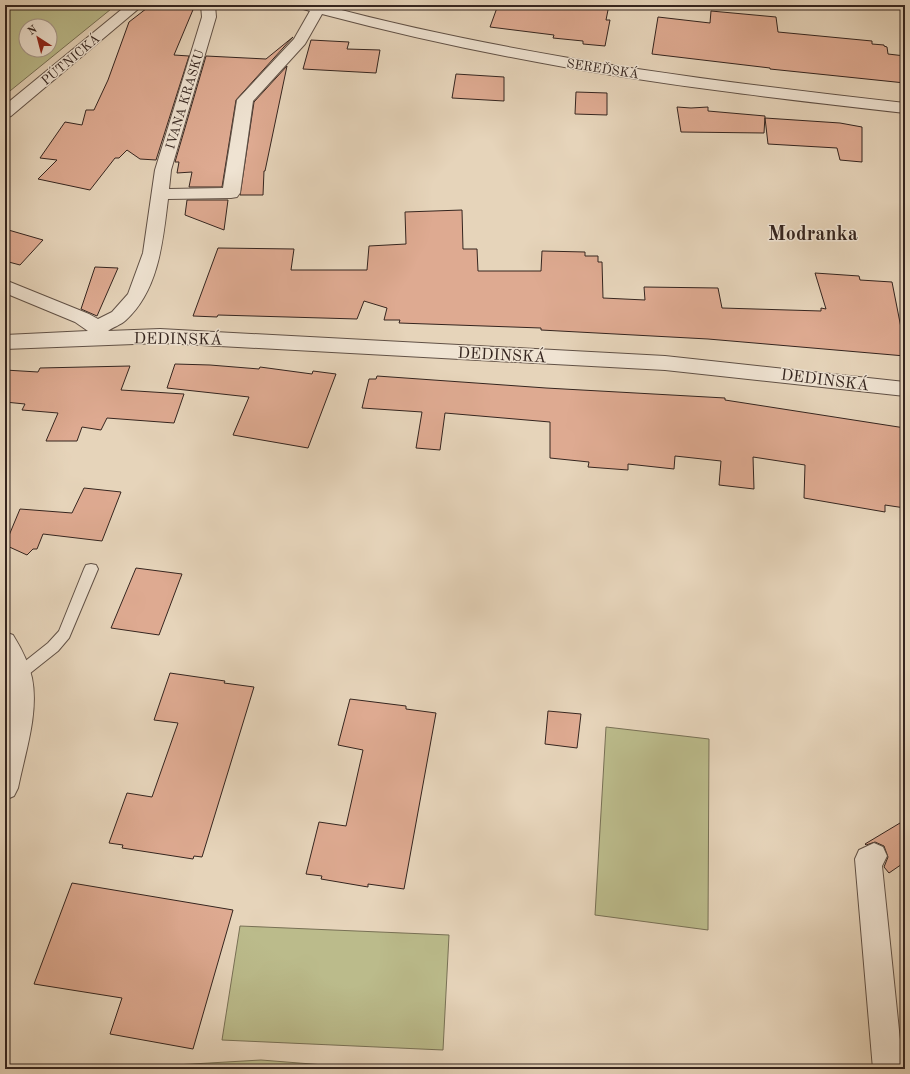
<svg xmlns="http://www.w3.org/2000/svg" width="910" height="1074" font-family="'Old Standard TT',serif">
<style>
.green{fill:#bbbb8b;stroke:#787055;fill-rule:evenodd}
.building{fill:#deaa91;stroke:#35251f}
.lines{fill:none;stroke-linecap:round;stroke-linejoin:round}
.service-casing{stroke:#615146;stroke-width:2}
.minor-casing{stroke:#615146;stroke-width:2}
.service{fill:#efe3d2;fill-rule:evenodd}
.minor{fill:#efe3d2;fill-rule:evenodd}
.labels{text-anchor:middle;stroke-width:3;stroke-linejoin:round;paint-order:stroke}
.far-street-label{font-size:13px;fill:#35251f;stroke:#efe3d2}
.street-label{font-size:16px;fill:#35251f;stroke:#efe3d2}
.district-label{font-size:20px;font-weight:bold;fill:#35251f;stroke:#efe3d2}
</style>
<rect width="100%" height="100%" fill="#e6d4ba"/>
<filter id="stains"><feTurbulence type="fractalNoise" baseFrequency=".005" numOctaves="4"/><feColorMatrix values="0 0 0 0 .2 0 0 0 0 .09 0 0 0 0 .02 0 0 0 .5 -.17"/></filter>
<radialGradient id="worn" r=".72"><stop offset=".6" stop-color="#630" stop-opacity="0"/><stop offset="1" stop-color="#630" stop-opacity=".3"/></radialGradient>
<path class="green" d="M 5,5 L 116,5 L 5,95 ZM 26,26 L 50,26 L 50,50 L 26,50 Z
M 606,727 L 709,739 L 708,930 L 595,915 Z
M 240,926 L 449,935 L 443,1050 L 222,1040 Z
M 261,1060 L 375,1069 L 106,1069 Z"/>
<path class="building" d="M 151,5 L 195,5 L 174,55 L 189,56 L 156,160 L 140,159 L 127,150 L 119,158 L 115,158 L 90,190 L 38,179 L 57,160 L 40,158 L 65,122 L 82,125 L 86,110 L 94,110 L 108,80 L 129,22 Z
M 498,5 L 609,5 L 606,20 L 610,20 L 605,46 L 583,44 L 583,41 L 553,38 L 554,35 L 490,27 Z
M 711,11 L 776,17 L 778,32 L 872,41 L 872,44 L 884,45 L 884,46 L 887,47 L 888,54 L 905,56 L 905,83 L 770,69 L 770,68 L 652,54 L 658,17 L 710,23 Z
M 293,37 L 236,100 L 222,187 L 189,187 L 192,172 L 177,173 L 179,162 L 175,162 L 206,56 L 266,59 Z
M 311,40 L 349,42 L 347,49 L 380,50 L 376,73 L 303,69 Z
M 287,66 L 265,171 L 264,171 L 263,195 L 240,195 L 254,102 Z
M 456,74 L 504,77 L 504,101 L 452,98 Z
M 576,92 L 607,93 L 607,115 L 575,114 Z
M 677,107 L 691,108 L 708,107 L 708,111 L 765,116 L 764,133 L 681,132 Z
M 765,118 L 840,123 L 862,127 L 862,162 L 840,160 L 837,148 L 768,144 Z
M 187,200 L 228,200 L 224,230 L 185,215 Z
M 462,210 L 463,249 L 477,249 L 478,271 L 541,271 L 542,251 L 585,252 L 585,256 L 598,256 L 598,262 L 602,262 L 603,298 L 645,300 L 644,287 L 718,288 L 722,308 L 821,311 L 821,308 L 826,309 L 815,273 L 859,276 L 860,280 L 892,282 L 905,348 L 905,356 L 708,339 L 541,330 L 541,328 L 399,323 L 400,320 L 384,320 L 387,308 L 364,301 L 357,319 L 218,315 L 217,317 L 193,316 L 218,248 L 294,249 L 291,270 L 367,270 L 369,246 L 406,244 L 405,212 Z
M 5,229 L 43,240 L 20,265 L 5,261 Z
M 95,267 L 118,268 L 97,316 L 81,309 Z
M 175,364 L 210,365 L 259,369 L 260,367 L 312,374 L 313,371 L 336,374 L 308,448 L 233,435 L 249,397 L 167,388 Z
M 130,366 L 121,390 L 184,394 L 174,423 L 107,418 L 101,430 L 82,427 L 77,441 L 46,441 L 58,413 L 22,410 L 25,404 L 5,402 L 5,370 L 38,372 L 40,368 Z
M 377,376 L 546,388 L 725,398 L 725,400 L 905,428 L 905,508 L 885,505 L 885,512 L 804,498 L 805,465 L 753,457 L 754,489 L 719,485 L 721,461 L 675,456 L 674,469 L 628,464 L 628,470 L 588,467 L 589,462 L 550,458 L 550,422 L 445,413 L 440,450 L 416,448 L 422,412 L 362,408 L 369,379 L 376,379 Z
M 84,488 L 121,492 L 102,541 L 43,534 L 37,549 L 33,549 L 27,555 L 5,545 L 20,509 L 72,513 Z
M 136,568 L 182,574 L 159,635 L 111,628 Z
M 170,673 L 225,681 L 224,683 L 254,687 L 202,857 L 194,856 L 193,859 L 122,848 L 123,845 L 109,843 L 127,793 L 152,797 L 178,723 L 154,720 Z
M 350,699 L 406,706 L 406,709 L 436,713 L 404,889 L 368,884 L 368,887 L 321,879 L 322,876 L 306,874 L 319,822 L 346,826 L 363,750 L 338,745 Z
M 548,711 L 581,714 L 577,748 L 545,744 Z
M 905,820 L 905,862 L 889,873 L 884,867 L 888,857 L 884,846 L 875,842 L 866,845 L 865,844 Z
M 72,883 L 233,910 L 193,1049 L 110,1034 L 122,998 L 34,984 Z"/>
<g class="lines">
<g class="service-casing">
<path id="service" d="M 91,564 L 96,565 L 98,569 L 69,638 L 58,651 L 24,678 L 19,680 L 14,678 L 12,674 L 14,670 L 48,643 L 59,631 L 84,569 L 86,565 Z"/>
</g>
<g class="minor-casing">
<path id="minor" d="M 127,5 L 143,5 L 11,116 L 5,118 L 5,105 Z
M 201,5 L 215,5 L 216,17 L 171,170 L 169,189 L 223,188 L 237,100 L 294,39 L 310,11 L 300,8 L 298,5 L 322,5 C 513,56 709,81 905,103 L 905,113 C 782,99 659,85 537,62 C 465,49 394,33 322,14 L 305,44 L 253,101 L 240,193 L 237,197 L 231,198 L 168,199 C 163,240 159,290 126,320 C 121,325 113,327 108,331 L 160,329 L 665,356 L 905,382 L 905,396 L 665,370 L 201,345 L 160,343 L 5,349 L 5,335 L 88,331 L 75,322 L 5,293 L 5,280 L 89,314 L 98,319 L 112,312 L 128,294 L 143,253 L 155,170 L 202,17 Z
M 5,632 L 13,635 C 21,648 29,663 32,678 C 39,713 25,753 18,788 L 14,796 L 5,800 L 5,729 L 9,689 L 5,667 Z
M 874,843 L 883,847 L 887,856 L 882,866 L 903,1069 L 873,1069 L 855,859 L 859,850 Z"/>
</g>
<use href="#service" class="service"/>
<use href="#minor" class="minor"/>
</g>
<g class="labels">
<g class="far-street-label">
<text transform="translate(70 59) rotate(-40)" y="5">PÚTNICKÁ</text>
<text transform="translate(603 68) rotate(9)" y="5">SEREĎSKÁ</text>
<text transform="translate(184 99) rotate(-73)" y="5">IVANA KRASKU</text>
</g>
<g class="street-label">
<text transform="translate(178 338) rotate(1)" y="6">DEDINSKÁ</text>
<text transform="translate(502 354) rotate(3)" y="6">DEDINSKÁ</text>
<text transform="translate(825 379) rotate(7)" y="6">DEDINSKÁ</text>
</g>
<g class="district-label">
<text x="813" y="240">Modranka</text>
</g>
</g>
<rect width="910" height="1074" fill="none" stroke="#e6d4ba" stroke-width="20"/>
<rect x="6" y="6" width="898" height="1062" fill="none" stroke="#35251f" stroke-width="2"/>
<rect x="10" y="10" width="890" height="1054" fill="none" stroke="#35251f"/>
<g transform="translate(38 38) rotate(324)"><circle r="19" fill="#efe3d2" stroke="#a5978a"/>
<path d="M0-3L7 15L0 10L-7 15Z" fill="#8f2418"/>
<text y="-6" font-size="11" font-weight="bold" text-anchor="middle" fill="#35251f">N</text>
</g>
<rect width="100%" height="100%" filter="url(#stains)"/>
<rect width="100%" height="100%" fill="url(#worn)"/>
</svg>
